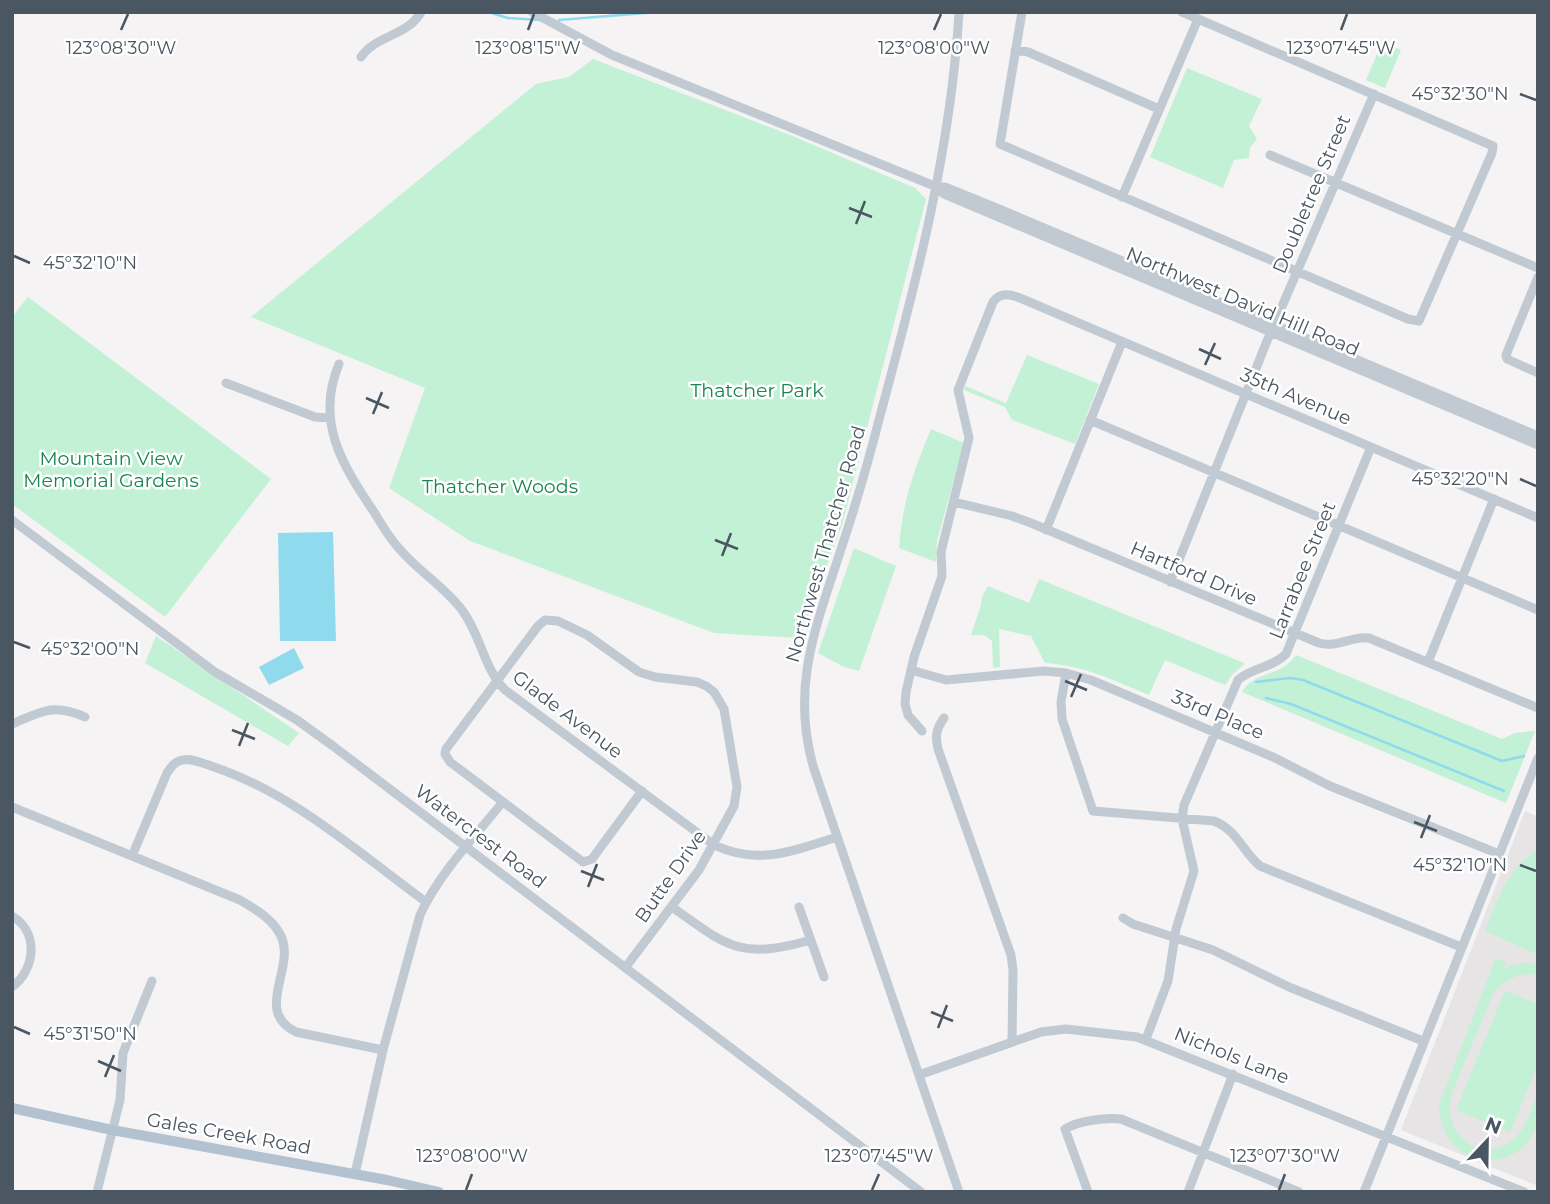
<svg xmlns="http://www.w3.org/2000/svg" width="1550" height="1204" font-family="Montserrat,sans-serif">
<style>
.education{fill:#e6e4e5}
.green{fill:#c3f1d5}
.water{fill:#90daee}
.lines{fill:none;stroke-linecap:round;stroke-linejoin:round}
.stream{stroke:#90daee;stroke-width:2.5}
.minor{stroke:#c1cad2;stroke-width:9}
.major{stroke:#b3c2d1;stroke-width:10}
.ticks{fill:none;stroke:#4a5661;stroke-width:2.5}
.labels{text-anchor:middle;stroke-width:5;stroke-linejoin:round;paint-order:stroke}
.street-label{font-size:19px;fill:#4a5661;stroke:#fff}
.park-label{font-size:19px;fill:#17864f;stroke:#fff}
.ticks-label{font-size:18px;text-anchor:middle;fill:#4a5661;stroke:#fff;stroke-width:5;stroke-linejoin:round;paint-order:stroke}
</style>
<rect width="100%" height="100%" fill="#f5f3f3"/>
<path class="education" d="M 1525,811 L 1538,817 L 1538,1186 L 1401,1130 Z"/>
<path class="green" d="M 1382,42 L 1401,50 L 1385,88 L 1366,80 Z
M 593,59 L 790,135 L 915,188 L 926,199 L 842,525 L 800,638 L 714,633 L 470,541 L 389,488 L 425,388 L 251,317 L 536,84 L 569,77 Z
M 1187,68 L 1262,99 L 1249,126 L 1257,139 L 1250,148 L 1249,158 L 1234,160 L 1223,188 L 1150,157 Z
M 28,297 L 271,479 L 165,617 L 12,504 L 12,317 Z
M 1027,355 L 1099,384 L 1075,444 L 1012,420 L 1005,407 L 964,390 L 965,386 L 1006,403 Z
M 931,429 L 964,443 L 937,541 L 936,562 L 899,548 C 902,503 914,470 931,429 Z
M 854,548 L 896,566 L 859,671 L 844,667 L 818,653 Z
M 1039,579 L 1244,663 L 1244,665 L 1233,674 L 1225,685 L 1165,660 L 1149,695 C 1115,681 1083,665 1045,663 L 1031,636 L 999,629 L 1000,667 L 993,668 L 992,641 L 984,635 L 971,635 L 981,605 L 982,597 L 988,586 L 1029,603 Z
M 156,636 L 299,733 L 288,746 L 145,663 Z
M 1296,655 L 1502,739 L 1515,733 L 1535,731 L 1506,803 L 1242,692 C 1254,670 1279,679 1296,655 Z
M 1538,850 L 1538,955 L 1485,931 C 1498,899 1507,868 1538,850 Z
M 1496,958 L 1506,962 L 1504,968 L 1519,963 L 1538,964 L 1538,975 C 1518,972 1505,979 1493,994 L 1452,1093 C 1440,1135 1483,1169 1516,1137 C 1527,1126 1532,1107 1538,1093 C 1538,1101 1539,1112 1538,1120 C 1526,1176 1441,1175 1439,1104 Z
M 1505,991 L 1538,1004 L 1538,1064 L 1510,1132 L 1456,1110 Z"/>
<path class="water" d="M 333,532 L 336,641 L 280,641 L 278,533 Z
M 294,648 L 304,668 L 269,685 L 259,667 Z"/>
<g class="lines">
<path class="stream" d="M 488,12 L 508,18 L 540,20
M 559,20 L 658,12
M 1256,682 L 1290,678 L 1303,680 L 1502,761 L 1524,756
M 1266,698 L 1291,704 L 1504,791"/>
<path class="minor" d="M 532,12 L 612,55 L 937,187 L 945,187 L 999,209 L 1538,436
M 1022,12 L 1000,144 L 1408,319 L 1419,321 L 1492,153 L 1493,146 L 1182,12
M 1015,50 L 1028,52 L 1159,109
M 361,57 C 376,35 408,36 421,12
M 1270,155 L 1538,268
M 937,187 L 944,194 L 1538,445
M 1122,197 L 1198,19
M 1538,277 L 1506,355 L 1507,359 L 1538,373
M 339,364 C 315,421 342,465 374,512 C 383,527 392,542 405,555 C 423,574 446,589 462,610 C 481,635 483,667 505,690 L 714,845 C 759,866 793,851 837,837
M 226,383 L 315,417 L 330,418
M 1090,420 L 1538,610
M 954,502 L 1012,516 L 1031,523 L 1319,643 C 1337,648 1351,636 1369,638 L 1538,708
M 12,520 L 215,672 L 297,720 L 333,746 L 921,1192
M 1046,530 L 1122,342
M 1170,582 L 1267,341 L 1374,94
M 1428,662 L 1494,499
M 911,670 L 946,680 L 1044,671 L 1066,673 L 1091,680 L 1275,758 L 1330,786 L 1499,854
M 1066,673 L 1061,702 L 1062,719 L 1093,811 L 1214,821 C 1237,830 1243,852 1260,866 L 1461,947
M 944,718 C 936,729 935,736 938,749 L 1011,955 L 1013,970 L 1012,1042
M 12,724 C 42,711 54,703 85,717
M 922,731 L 908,715 L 905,704 L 906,692 L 914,657 L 942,576 L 941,552 L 969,438 L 958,390 L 993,302 C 1000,292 1010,294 1020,298 L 1538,518
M 12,807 L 240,900 C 255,909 273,919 281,936 C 296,969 253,1011 296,1032 L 383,1050
M 132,856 L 167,773 C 171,767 175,761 183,760 C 192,758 205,764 214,767 C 294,794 359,853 426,902
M 672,907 C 728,947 740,960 811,940
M 799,907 L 824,977
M 12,916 C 39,932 36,969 12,987
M 1123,918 L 1133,924 L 1213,950 L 1289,987 L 1423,1041
M 625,968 L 699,870 L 734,806 L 737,787 L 724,709 L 714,692 L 706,686 L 697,682 L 655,677 L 639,672 L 587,635 L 558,621 L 545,620 L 538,626 L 446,749 L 445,754 L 450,762 L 583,862 L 592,859 L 642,791
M 1146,1039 L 1168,981 L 1176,929 L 1194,871 L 1182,819 L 1184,805 L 1238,680 C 1253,667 1272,668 1286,654 L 1371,447
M 919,1075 L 1041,1032 L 1066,1029 L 1137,1037 L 1524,1192
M 355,1174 L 383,1050 L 420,915 C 438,875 475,836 502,803
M 97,1192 L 120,1100 L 123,1053 L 152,981
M 959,1192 L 814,769 C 789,685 818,622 843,543 C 857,501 869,459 880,416 C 916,283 951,150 959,12
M 1088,1192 L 1065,1129 C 1078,1121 1106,1117 1121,1119 L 1299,1192
M 1188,1192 L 1233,1074
M 1364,1192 L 1538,758"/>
<path class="major" d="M 12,1108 L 112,1130 L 387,1180 L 439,1192"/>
</g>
<path class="ticks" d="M 121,30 L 128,14M 528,30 L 534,14M 934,30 L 941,14M 1341,30 L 1347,14M 1520,94 L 1536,100M 849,208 L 872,217M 856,224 L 865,201M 14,256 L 30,263M 1199,349 L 1221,359M 1205,365 L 1215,343M 366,398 L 389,408M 373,414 L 382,392M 1520,479 L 1536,486M 715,540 L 738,549M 722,556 L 731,533M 14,642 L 30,648M 1065,681 L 1087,690M 1071,697 L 1081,674M 232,730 L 255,739M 239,746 L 248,723M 1414,822 L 1437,831M 1421,838 L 1430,815M 1520,865 L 1536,871M 581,871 L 604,880M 588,887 L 597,864M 931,1012 L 953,1021M 14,1027 L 30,1034M 938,1028 L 947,1005M 98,1061 L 121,1071M 105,1077 L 114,1055M 466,1190 L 472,1174M 872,1190 L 879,1174M 1279,1190 L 1285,1174"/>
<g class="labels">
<g class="street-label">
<text transform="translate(1311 194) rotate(-67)" y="7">Doubletree Street</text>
<text transform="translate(1243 301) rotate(23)" y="7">Northwest David Hill Road</text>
<text transform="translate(1296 396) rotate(23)" y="7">35th Avenue</text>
<text transform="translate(825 544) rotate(-74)" y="7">Northwest Thatcher Road</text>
<text transform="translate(1302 570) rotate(-68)" y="7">Larrabee Street</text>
<text transform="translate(1194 573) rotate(23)" y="7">Hartford Drive</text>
<text transform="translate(568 714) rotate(37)" y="7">Glade Avenue</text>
<text transform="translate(1218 714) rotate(23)" y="7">33rd Place</text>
<text transform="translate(481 836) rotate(37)" y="7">Watercrest Road</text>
<text transform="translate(670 876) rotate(-55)" y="7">Butte Drive</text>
<text transform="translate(1232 1055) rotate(22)" y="7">Nichols Lane</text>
<text transform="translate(229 1133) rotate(10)" y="7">Gales Creek Road</text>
</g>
<g class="park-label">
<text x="757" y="397">Thatcher Park</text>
<text x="111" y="465">Mountain View<tspan x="111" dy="22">Memorial Gardens</tspan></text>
<text x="500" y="493">Thatcher Woods</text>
</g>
</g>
<g class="ticks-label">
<text x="121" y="54">123°08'30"W</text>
<text x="528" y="54">123°08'15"W</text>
<text x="934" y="54">123°08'00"W</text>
<text x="1341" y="54">123°07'45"W</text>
<text x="1460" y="100">45°32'30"N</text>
<text x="90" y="269">45°32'10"N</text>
<text x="1460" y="485">45°32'20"N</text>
<text x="90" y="655">45°32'00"N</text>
<text x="1460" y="871">45°32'10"N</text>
<text x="90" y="1040">45°31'50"N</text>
<text x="472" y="1162">123°08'00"W</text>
<text x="879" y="1162">123°07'45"W</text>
<text x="1285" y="1162">123°07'30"W</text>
</g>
<rect width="1550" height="1204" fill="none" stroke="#4a5661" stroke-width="28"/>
<g transform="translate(1487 1141) rotate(22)" stroke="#ffffff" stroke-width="5" paint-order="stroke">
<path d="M0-5L12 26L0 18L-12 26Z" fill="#4a5661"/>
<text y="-10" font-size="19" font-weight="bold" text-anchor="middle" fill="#4a5661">N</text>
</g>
</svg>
